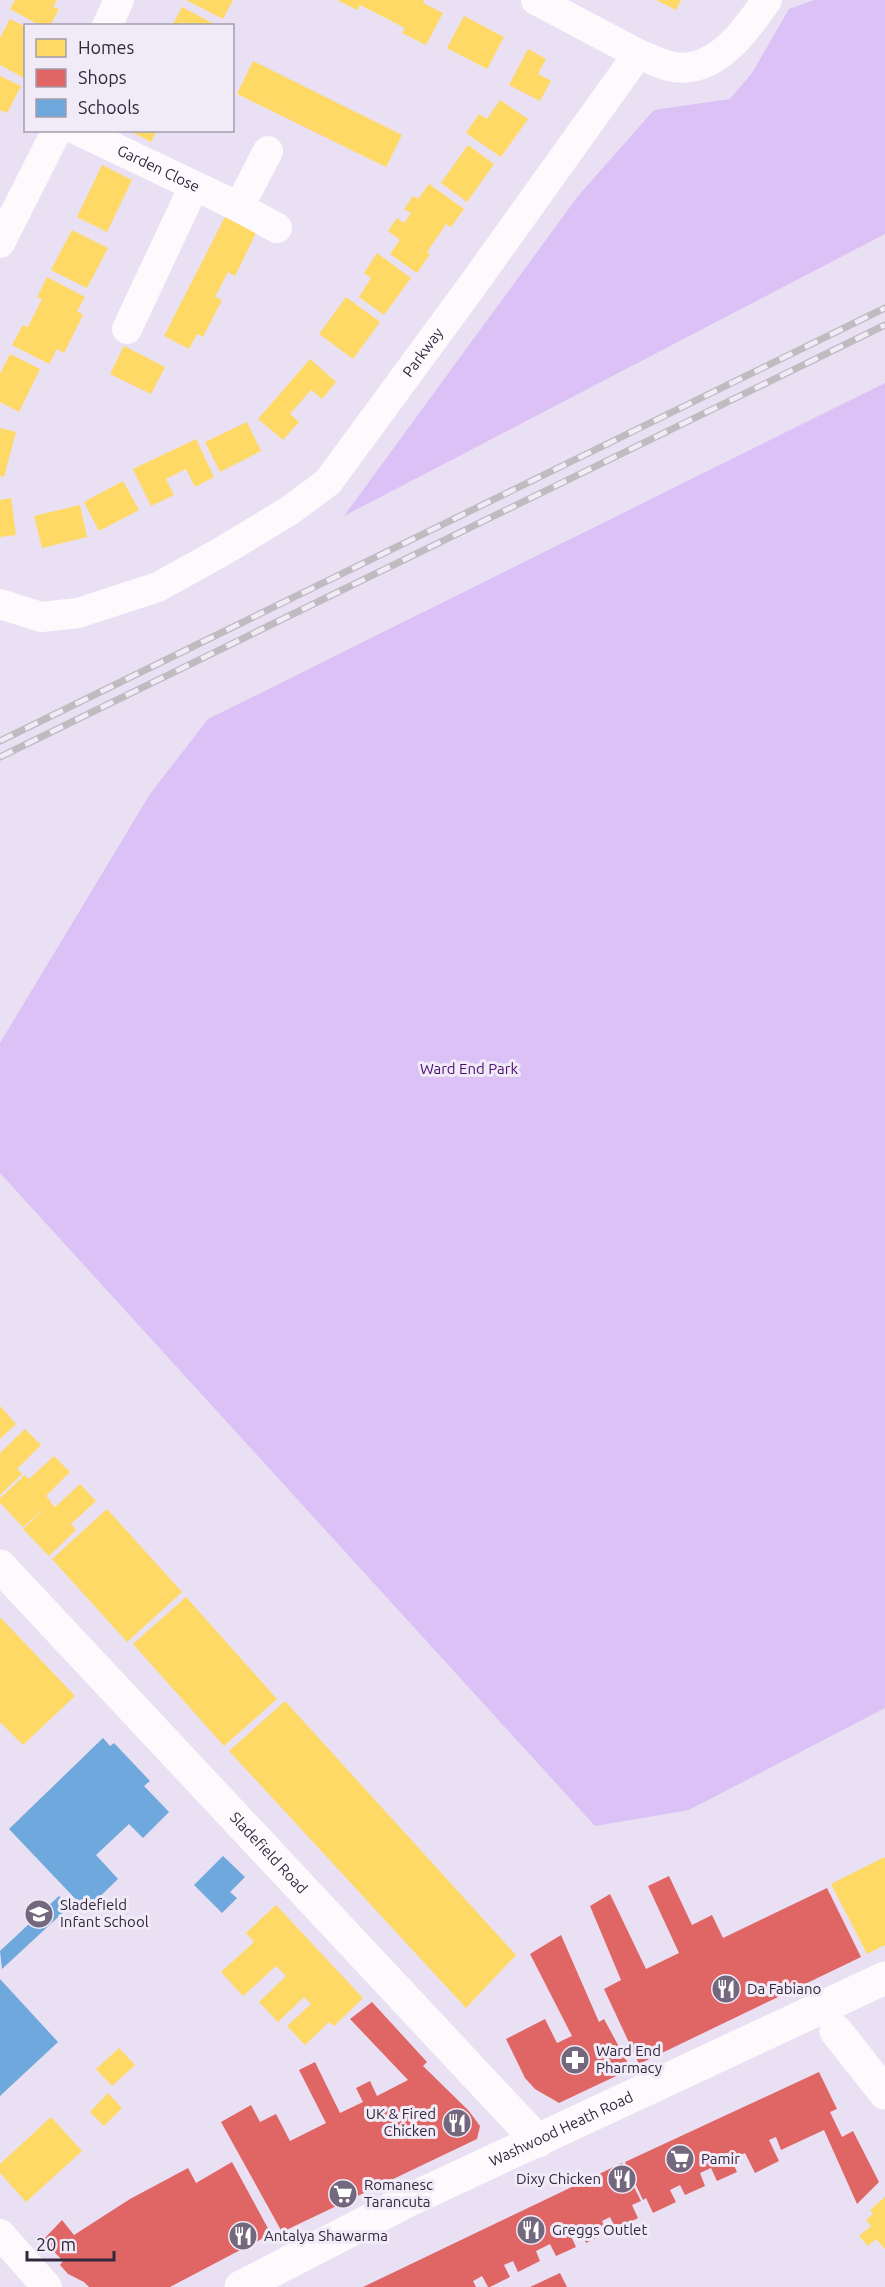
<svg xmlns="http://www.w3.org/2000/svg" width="885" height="2287" font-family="Ubuntu,sans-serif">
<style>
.green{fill:#dcc1f6}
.homes{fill:#ffd966}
.shops{fill:#e06666}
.schools{fill:#6fa8dc}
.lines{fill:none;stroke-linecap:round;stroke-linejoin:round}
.minor{stroke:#fcfafd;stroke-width:30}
.tertiary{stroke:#fcfafd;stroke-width:33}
.secondary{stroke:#fcfafd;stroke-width:33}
.rail-casing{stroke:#bebbc1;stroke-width:7}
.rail{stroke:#f0ebf7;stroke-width:4.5;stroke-dasharray:14;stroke-linecap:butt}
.labels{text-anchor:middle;stroke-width:6;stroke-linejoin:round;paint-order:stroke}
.street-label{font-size:15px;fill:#33283e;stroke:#f0ebf7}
.park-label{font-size:15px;fill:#4b0d72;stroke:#f0ebf7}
.poi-label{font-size:15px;fill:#33283e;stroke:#f0ebf7;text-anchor:start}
</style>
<rect width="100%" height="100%" fill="#e9e0f3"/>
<path class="green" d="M 814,0 L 885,0 L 885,234 L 344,516 L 578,196 L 654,110 L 730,99 L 752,73 L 789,9 Z
M 885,383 L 885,1708 L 689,1810 L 595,1826 L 0,1173 L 0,1043 L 150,794 L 208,719 Z"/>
<path class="homes" d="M 15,0 L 57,0 L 53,7 L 59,9 L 50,26 L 41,26 L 10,9 Z
M 186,0 L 233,0 L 223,19 Z
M 337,0 L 424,0 L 423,3 L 443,13 L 426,45 L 402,33 L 405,28 L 360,5 L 357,10 Z
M 656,0 L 681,0 L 676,10 Z
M 182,7 L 218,26 L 172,26 Z
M 464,16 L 504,37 L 487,69 L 447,48 Z
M 10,19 L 26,27 L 24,78 L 0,65 L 0,38 Z
M 528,49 L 546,59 L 538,74 L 551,81 L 540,101 L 509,85 Z
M 253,61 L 402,135 L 386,167 L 237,94 Z
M 0,76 L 21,86 L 7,113 L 0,110 Z
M 500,100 L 528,119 L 501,157 L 466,133 L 479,114 L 487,119 Z
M 128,130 L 157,130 L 151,142 Z
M 468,145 L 494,164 L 467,202 L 441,183 Z
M 102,165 L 132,180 L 107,232 L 77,217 Z
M 429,184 L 464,209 L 451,227 L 446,224 L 427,252 L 430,254 L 417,273 L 390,254 L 400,240 L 388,231 L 397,218 L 404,223 L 411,213 L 404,209 L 413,196 L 418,199 Z
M 225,217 L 256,233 L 235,276 L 228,272 L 215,297 L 222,300 L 203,337 L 197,334 L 189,349 L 164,336 Z
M 72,230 L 108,248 L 87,288 L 51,270 Z
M 377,253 L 411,278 L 384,315 L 359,297 L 371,278 L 364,273 Z
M 47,277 L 85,297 L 77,311 L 83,315 L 64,353 L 57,349 L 49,364 L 12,345 L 23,325 L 28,327 L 42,299 L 37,297 Z
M 346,297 L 380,322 L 353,359 L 319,334 Z
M 124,346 L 165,367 L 151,394 L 110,374 Z
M 10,354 L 40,369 L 19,412 L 0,402 L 0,374 Z
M 310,359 L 336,382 L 322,399 L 311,390 L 290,414 L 299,422 L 283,440 L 258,419 Z
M 247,422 L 261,451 L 220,472 L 205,442 Z
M 0,428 L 16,432 L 4,477 L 0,476 Z
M 196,439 L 214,477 L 195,487 L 186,469 L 166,479 L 174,495 L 151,506 L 133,469 Z
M 123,481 L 139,510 L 99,531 L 84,502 Z
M 11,498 L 16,535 L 0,537 L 0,500 Z
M 80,505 L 87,537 L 42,548 L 34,516 Z
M 0,1406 L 16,1424 L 0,1439 Z
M 25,1429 L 41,1445 L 17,1469 L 22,1474 L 0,1495 L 0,1453 Z
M 54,1456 L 70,1472 L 46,1496 L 51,1501 L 50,1502 L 55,1507 L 80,1484 L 96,1501 L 71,1524 L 76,1530 L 49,1556 L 23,1529 L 48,1505 L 23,1527 L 0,1503 L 0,1498 L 25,1475 L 29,1479 Z
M 107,1509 L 182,1592 L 127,1642 L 52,1559 Z
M 186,1597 L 277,1699 L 224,1746 L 133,1644 Z
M 0,1617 L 75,1696 L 23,1745 L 0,1722 Z
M 285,1701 L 516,1955 L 466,2008 L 229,1751 Z
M 885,1857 L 885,1945 L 867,1954 L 831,1884 Z
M 276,1905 L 363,1998 L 334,2026 L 329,2022 L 305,2045 L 287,2026 L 311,2004 L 304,1997 L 278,2022 L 259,2002 L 286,1976 L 276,1966 L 243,1996 L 221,1972 L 254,1942 L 246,1933 Z
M 119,2048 L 135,2065 L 112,2086 L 96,2069 Z
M 108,2093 L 122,2108 L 104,2126 L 90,2112 Z
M 51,2117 L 82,2151 L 26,2202 L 0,2173 L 0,2164 Z
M 885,2197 L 885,2249 L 876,2239 L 868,2246 L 859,2236 L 871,2226 L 866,2220 L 873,2214 L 870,2210 Z"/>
<path class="shops" d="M 669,1876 L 692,1925 L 712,1915 L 723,1938 L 827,1888 L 861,1957 L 639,2064 L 604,1989 L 621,1980 L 590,1906 L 610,1894 L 646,1969 L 679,1953 L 648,1886 Z
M 561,1935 L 599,2022 L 604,2019 L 631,2069 L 559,2103 L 535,2089 L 525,2078 L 506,2039 L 545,2019 L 557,2043 L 572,2036 L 530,1954 Z
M 372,2002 L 427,2062 L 423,2066 L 469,2111 L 480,2126 L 477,2139 L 282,2232 L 221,2122 L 251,2105 L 260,2122 L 276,2114 L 290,2141 L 326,2123 L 299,2070 L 315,2062 L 340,2113 L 363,2102 L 356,2088 L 370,2081 L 377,2096 L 408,2080 L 350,2019 Z
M 819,2072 L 837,2109 L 830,2112 L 842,2137 L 853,2131 L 879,2182 L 857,2204 L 824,2130 L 781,2150 L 776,2137 L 769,2140 L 779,2161 L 755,2173 L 745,2153 L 731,2159 L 737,2172 L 717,2181 L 711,2168 L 700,2173 L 705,2186 L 685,2195 L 680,2185 L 670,2190 L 676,2202 L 653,2213 L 646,2198 L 643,2200 L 625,2162 Z
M 232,2162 L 271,2234 L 170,2287 L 89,2287 L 84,2282 L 68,2274 L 60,2265 L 63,2261 L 43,2240 L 62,2220 L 74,2235 L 130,2199 L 188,2168 L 196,2183 Z
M 622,2163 L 641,2201 L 632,2205 L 638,2218 L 616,2229 L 610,2217 L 602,2221 L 607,2232 L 586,2243 L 580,2230 L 570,2234 L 576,2247 L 556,2256 L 550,2244 L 536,2251 L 540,2261 L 518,2272 L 513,2261 L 504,2265 L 510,2277 L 490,2287 L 488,2287 L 482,2276 L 473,2281 L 476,2287 L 363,2287 Z
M 560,2273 L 567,2287 L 530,2287 Z"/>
<path class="schools" d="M 103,1738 L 110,1746 L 114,1743 L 150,1781 L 144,1786 L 169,1812 L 143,1838 L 129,1824 L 96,1855 L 118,1879 L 86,1910 L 9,1829 Z
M 223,1856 L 245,1877 L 230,1892 L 237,1898 L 222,1913 L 194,1885 Z
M 59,1896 L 69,1907 L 2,1969 L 0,1951 Z
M 0,1979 L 58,2042 L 0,2096 Z"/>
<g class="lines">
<g class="minor">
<path d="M 536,0 L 638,54"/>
<path d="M 107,26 L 119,0"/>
<path id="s1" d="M 77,130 L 239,207 L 277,228"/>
<path d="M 239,207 L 268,151"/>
<path d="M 0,243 L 57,130"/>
<path d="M 127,329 L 194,186"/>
<path id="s2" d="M 0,604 L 41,617 L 78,613 L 158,587 L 221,552 L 289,511 L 328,482 L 469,290 L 638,54 C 649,58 662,65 673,67 C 716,74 746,30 767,0"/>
<path d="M 0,2234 L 47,2287"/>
</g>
<g class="tertiary">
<path id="s3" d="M 0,1566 L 538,2141"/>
<path d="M 836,2031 L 885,2093"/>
</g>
<path class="secondary" id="s4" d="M 241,2287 L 407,2201 L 885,1978"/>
<g class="rail-casing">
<path id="rail" d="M 0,741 L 885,308
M 0,757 L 885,325"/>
</g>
<use href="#rail" class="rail"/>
</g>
<defs>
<g id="school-disc" transform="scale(1.5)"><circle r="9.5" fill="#73687d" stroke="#f0ebf7"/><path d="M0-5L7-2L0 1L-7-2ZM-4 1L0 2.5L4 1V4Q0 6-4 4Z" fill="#fff"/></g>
<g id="restaurant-disc" transform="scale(1.5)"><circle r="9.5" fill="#73687d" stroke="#f0ebf7"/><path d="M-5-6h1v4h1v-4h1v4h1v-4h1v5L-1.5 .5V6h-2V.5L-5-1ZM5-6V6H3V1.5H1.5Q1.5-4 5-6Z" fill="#fff"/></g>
<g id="pharmacy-disc" transform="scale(1.5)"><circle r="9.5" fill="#73687d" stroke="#f0ebf7"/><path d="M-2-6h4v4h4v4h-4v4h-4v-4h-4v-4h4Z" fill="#fff"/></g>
<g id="supermarket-disc" transform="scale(1.5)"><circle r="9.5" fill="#73687d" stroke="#f0ebf7"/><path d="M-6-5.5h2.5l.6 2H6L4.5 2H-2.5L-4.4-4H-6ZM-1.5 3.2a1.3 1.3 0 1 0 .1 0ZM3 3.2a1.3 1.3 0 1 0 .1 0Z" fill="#fff"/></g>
</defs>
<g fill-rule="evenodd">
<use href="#school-disc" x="39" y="1914"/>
<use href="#restaurant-disc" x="726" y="1989"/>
<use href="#pharmacy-disc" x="575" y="2060"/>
<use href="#restaurant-disc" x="457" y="2123"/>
<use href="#supermarket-disc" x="680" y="2159"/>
<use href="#restaurant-disc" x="622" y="2179"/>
<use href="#supermarket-disc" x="343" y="2194"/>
<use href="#restaurant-disc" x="531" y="2230"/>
<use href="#restaurant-disc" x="243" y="2236"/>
</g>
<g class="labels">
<g class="street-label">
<text dy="5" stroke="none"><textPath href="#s1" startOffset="90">Garden Close</textPath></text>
<text dy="5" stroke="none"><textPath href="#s2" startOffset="525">Parkway</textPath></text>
<text dy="5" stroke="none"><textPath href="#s3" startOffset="393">Sladefield Road</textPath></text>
<text dy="5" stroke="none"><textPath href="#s4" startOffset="357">Washwood Heath Road</textPath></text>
</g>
<g class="park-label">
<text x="469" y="1074">Ward End Park</text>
</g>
<g class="poi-label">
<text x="60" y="1910">Sladefield<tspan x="60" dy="17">Infant School</tspan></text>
<text x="747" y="1994">Da Fabiano</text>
<text x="596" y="2056">Ward End<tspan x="596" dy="17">Pharmacy</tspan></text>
<text x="436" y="2119" text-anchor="end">UK &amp; Fired<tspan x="436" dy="17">Chicken</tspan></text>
<text x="701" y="2164">Pamir</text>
<text x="601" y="2184" text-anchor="end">Dixy Chicken</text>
<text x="364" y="2190">Romanesc<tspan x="364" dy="17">Tarancuta</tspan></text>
<text x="552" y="2235">Greggs Outlet</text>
<text x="264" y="2241">Antalya Shawarma</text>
</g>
</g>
<rect x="24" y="24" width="210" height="108" fill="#f0ebf7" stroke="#a49dad" stroke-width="1.5"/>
<rect x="36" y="39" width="30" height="18" fill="#ffd966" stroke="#a49dad" stroke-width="1.5"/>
<text x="78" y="54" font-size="18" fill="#33283e">Homes</text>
<rect x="36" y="69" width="30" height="18" fill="#e06666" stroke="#a49dad" stroke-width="1.5"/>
<text x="78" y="84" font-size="18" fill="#33283e">Shops</text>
<rect x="36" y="99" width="30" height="18" fill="#6fa8dc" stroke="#a49dad" stroke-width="1.5"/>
<text x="78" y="114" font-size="18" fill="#33283e">Schools</text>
<path d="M27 2251v9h87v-9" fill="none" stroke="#33283e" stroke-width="3"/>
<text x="36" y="2251" font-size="18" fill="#33283e" stroke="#f0ebf7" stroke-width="4.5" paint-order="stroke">20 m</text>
</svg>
